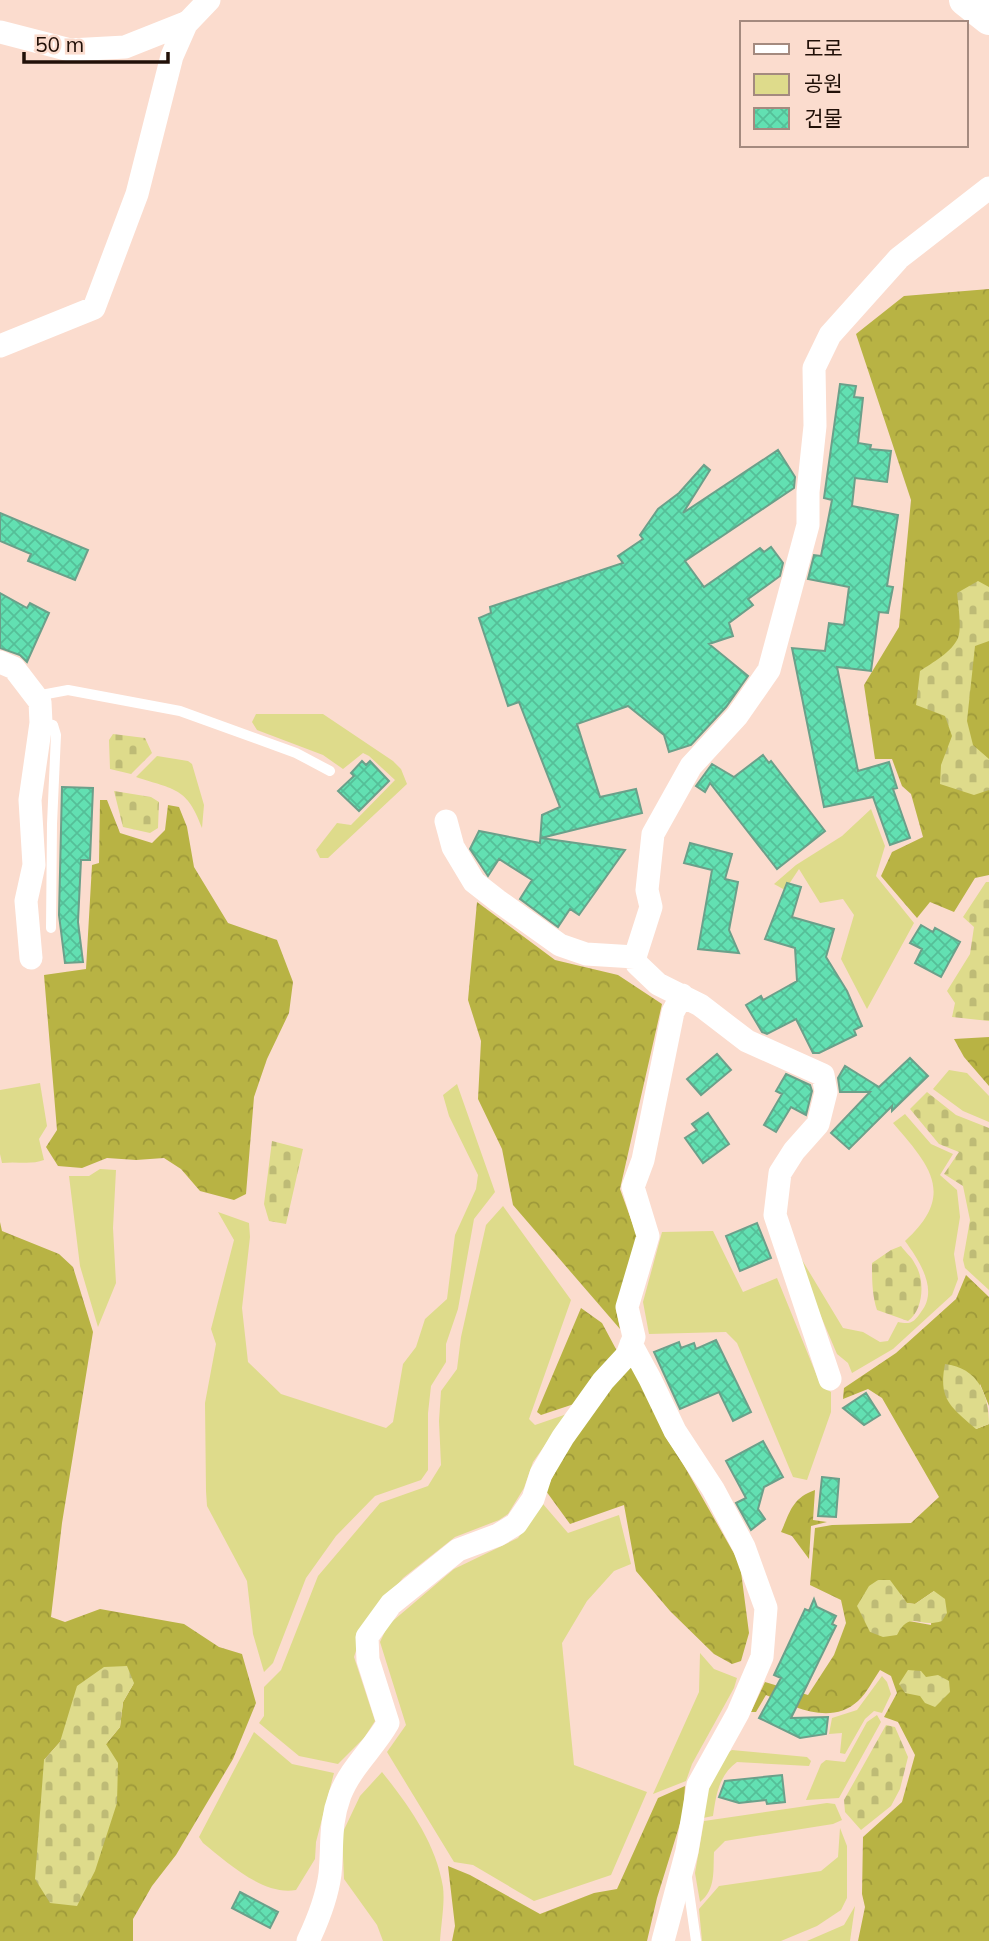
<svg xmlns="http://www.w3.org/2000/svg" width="989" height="1941" font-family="Mulish,'Noto Sans KR',sans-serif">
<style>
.green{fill:#dedb8b}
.forest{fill:url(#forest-crowns);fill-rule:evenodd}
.cemetery{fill:url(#cemetery-stones)}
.building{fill:url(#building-cross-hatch);stroke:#6ba08a;stroke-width:2}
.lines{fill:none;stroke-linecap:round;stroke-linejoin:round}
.lane{stroke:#fff;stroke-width:10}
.street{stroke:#fff;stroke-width:23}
.secondary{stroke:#fff;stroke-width:32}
</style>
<defs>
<pattern id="forest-crowns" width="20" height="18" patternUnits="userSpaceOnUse" patternTransform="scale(1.75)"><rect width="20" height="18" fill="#b8b344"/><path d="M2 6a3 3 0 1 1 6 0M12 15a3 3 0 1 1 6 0" fill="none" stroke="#9e993a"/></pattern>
<pattern id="cemetery-stones" width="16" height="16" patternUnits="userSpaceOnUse" patternTransform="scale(1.75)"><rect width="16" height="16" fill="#dedb8b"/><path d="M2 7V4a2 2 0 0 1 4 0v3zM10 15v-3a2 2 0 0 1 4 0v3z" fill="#bebb76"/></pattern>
<pattern id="building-cross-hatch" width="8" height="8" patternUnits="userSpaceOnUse" patternTransform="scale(1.75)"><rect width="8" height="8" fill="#62e0b2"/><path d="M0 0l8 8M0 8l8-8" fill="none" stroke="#55bf98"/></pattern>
</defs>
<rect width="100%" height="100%" fill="#fbdcce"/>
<path class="green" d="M 256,714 L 323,714 L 393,761 L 401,769 L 407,784 L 328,858 L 320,858 L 316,850 L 337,823 L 351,825 L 395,780 L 369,756 L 363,753 L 343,769 L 323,755 L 257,730 L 252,722 Z
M 157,756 L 188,761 L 192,764 L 204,805 L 202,828 C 187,787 175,790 136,777 Z
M 871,809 L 885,846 L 876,876 L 914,923 L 867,1009 L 841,959 L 854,915 L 843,899 L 820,903 L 799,869 L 785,890 L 774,884 L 796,865 L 842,836 Z
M 949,1070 L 967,1073 L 989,1096 L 989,1122 L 963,1111 L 933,1089 Z
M 40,1083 L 47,1126 L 39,1139 L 44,1160 C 31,1165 17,1161 2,1163 L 0,1154 L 0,1090 Z
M 457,1084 L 495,1192 L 474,1219 L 458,1309 L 446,1344 L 446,1362 L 431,1386 L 428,1413 L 428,1470 L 421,1480 L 375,1496 L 336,1536 L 306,1578 L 273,1663 L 264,1672 L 253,1634 L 247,1581 L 207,1506 L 206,1491 L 205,1403 L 216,1344 L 211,1329 L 234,1240 L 218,1212 L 249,1223 L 250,1237 L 242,1308 L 248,1362 L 281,1394 L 386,1428 L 393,1422 L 403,1364 L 416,1347 L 425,1319 L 447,1299 L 455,1235 L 476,1189 L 478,1175 L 449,1116 L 443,1095 Z
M 905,1114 L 931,1144 L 953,1154 L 940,1175 L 957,1190 L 960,1217 L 954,1254 L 958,1279 L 952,1295 L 893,1349 L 852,1373 L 848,1363 L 837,1354 L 797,1260 L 802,1260 L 843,1328 L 863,1332 L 880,1342 L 888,1341 L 898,1322 C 911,1325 914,1322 921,1312 C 939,1290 919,1260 905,1241 C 957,1194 929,1165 893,1123 Z
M 100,1169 L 116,1170 L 113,1228 L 116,1283 L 98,1327 L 80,1266 L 69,1176 L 89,1176 Z
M 503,1206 L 571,1300 L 529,1419 L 535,1425 L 567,1414 L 533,1462 L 524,1488 L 508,1514 L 499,1520 L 455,1537 L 403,1578 L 364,1626 L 354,1657 L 375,1721 L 364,1738 L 338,1764 L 299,1756 L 259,1723 L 264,1716 L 264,1687 L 281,1670 L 318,1576 L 380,1503 L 428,1486 L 441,1465 L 439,1421 L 441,1391 L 457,1369 L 461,1337 L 486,1225 Z
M 713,1231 L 743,1292 L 777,1278 L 821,1386 L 831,1392 L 831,1412 L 807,1480 L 793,1477 L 737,1343 L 726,1332 L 649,1334 L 643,1302 L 662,1232 Z
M 543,1504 L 568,1533 L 619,1515 L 631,1564 L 614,1571 L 587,1601 L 562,1643 L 574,1765 L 647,1792 L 611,1875 L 534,1901 L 473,1865 L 454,1862 L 387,1752 L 406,1725 L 380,1642 L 388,1625 L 454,1569 L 518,1538 Z
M 700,1653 L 714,1669 L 737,1678 L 734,1688 L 692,1764 L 686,1781 L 653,1794 L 699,1692 Z
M 882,1676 L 887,1682 L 891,1694 L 882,1713 L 874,1711 L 865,1719 L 845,1754 L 840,1753 L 842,1733 L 829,1734 L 832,1718 L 857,1710 Z
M 877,1715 L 881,1722 L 839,1798 L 806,1800 L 821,1764 L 826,1760 L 845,1762 L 867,1722 Z
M 254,1732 L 292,1764 L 334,1773 L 316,1842 L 315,1859 L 296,1890 C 263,1896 227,1862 203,1843 L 199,1837 Z
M 732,1750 L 807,1757 L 811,1761 L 809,1766 L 737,1762 C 719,1775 716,1795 713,1816 L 703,1818 C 704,1796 711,1760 732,1750 Z
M 382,1772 C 409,1806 436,1843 443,1887 C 445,1903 441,1924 440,1941 L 383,1941 L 377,1925 L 344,1879 L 342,1834 L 360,1796 Z
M 827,1803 L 835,1804 L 842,1820 L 833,1824 L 725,1841 L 714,1852 C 713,1871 716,1889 700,1902 L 695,1873 L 704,1821 Z
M 840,1828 L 847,1846 L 847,1898 L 841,1910 L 817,1926 L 781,1941 L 702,1941 L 699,1909 L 719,1886 L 821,1871 L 838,1857 Z
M 855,1906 L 850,1941 L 807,1941 L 844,1925 Z"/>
<path class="forest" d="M 989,289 L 989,875 L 975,878 L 954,912 L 930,902 L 917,918 L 881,876 L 892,852 L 923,837 L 911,794 L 902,786 L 892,759 L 875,759 L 864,685 L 899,627 L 911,500 L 856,334 L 904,296 Z
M 100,800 L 107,800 L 120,833 L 152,843 L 165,830 L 168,805 L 179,807 L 187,827 L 194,867 L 228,923 L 277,940 L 293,982 L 289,1013 L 267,1059 L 254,1097 L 246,1194 L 234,1200 L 200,1191 L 181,1169 L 164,1158 L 136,1160 L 107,1158 L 82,1168 L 58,1166 L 46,1147 L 57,1130 L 44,975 L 86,969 L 92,865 L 99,863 Z
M 477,902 L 555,960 L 618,975 L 662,1004 L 620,1189 L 637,1236 L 616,1309 L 620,1329 L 513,1205 L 502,1149 L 478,1099 L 481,1041 L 468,1000 Z
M 989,1037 L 989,1086 L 964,1057 L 954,1039 Z
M 0,1222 L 2,1231 L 59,1254 L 73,1267 L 93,1332 L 62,1523 L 51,1617 L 65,1622 L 100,1609 L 184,1624 L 219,1647 L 242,1654 L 256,1703 L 233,1759 L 176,1855 L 152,1886 L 133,1919 L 133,1941 L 0,1941 ZM 134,1683 L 123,1702 L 120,1727 L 106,1744 L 44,1760 L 60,1742 Z
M 966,1275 L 989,1297 L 989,1406 L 980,1384 L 976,1429 L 989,1424 L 989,1941 L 858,1941 L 865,1907 L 862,1894 L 863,1837 L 902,1802 L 915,1755 L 898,1722 L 884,1717 L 897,1693 L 891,1676 L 880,1670 C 873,1680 867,1693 858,1701 C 831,1726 794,1707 766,1695 L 756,1712 L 751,1712 L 765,1682 L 808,1695 L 834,1655 L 846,1623 L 841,1600 L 810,1585 L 815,1528 L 832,1525 L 911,1523 L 939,1497 L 882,1398 L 868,1389 L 843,1399 L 844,1388 L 896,1353 L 956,1299 ZM 934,1591 L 931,1625 L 909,1621 L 904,1623 L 901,1594 L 906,1603 L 915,1604 Z
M 581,1308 L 602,1323 L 617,1351 L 574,1404 L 541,1415 L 537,1412 Z
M 634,1364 L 665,1436 L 682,1462 L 740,1564 L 749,1633 L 741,1661 L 732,1664 L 714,1654 L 670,1611 L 636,1571 L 624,1505 L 570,1524 L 546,1491 C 563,1452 602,1392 634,1364 Z
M 815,1490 L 813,1520 L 827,1522 L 811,1526 L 809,1559 L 792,1536 L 781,1532 C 790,1512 792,1498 815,1490 Z
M 685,1786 L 683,1814 L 657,1898 L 647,1941 L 452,1941 L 455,1926 L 448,1866 L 470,1875 L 540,1914 L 594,1893 L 617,1889 L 658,1798 Z"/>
<path class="cemetery" d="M 978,581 L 989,587 L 989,641 L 975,646 L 967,721 L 973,745 L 989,759 L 989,790 L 974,795 L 940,784 L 941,765 L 952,736 L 945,716 L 916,705 L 920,671 C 932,663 952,652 958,638 C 962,627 958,604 957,593 Z
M 113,734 L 145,738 L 152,753 L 131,774 L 110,769 L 109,740 Z
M 114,791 L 151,797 L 159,802 L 158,828 L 150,833 L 123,827 Z
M 986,882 L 989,882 L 989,1021 L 952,1017 L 955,1003 L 947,991 L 970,954 L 974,927 L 963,917 Z
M 927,1092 L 956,1115 L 989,1128 L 989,1290 L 965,1268 L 963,1260 L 970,1220 L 963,1186 L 944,1174 L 959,1152 L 939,1144 L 910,1109 Z
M 272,1141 L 303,1149 L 286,1224 L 269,1221 L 264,1204 Z
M 901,1246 C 905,1252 912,1257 915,1264 C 925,1279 924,1310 908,1321 L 877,1310 C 872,1295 872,1279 872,1263 L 891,1250 Z
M 945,1364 C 978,1368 989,1394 989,1424 L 976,1429 C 951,1407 938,1400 945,1364 Z
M 878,1580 L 890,1580 L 907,1603 L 915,1604 L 934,1591 L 945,1599 L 947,1613 L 942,1621 C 918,1629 911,1609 897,1635 L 883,1637 L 870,1632 L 857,1606 L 869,1586 Z
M 127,1666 L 134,1683 L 123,1702 L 120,1727 L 106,1744 L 118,1763 L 117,1803 L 95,1871 L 77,1906 L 50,1903 L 35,1879 L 44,1760 L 60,1742 L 77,1686 L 104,1667 Z
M 908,1670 L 921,1671 L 926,1677 L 938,1675 L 949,1681 L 950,1692 L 935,1707 L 925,1703 L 920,1696 L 905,1693 L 899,1684 Z
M 886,1725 L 895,1727 L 908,1757 L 900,1789 L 891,1806 L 861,1830 L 845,1812 L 844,1800 Z"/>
<path class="building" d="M 840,384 L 856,386 L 854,397 L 863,398 L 858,443 L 871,445 L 870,449 L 891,451 L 887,482 L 855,478 L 852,506 L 898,515 L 887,586 L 893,587 L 888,613 L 879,612 L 871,671 L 837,667 L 858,771 L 889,762 L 897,788 L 893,789 L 910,838 L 890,845 L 873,797 L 824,807 L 792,648 L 825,651 L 829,623 L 844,625 L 849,587 L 808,579 L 814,555 L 821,556 L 832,500 L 824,498 Z
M 778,450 L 795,477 L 794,488 L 685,561 L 704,587 L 760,548 L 764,552 L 771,547 L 783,563 L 780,576 L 748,599 L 753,605 L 729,623 L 733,636 L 709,644 L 748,676 L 726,707 L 691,745 L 669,752 L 664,735 L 628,706 L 577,724 L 600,797 L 636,789 L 642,813 L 541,838 L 625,850 L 579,915 L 570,909 L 558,927 L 520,899 L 532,880 L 499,859 L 488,876 L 470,849 L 479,831 L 540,843 L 542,815 L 560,807 L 519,702 L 508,706 L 479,618 L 491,613 L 490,607 L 623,563 L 618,556 L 643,539 L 640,535 L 658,509 L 679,493 L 704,465 L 710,470 L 683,513 Z
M 0,513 L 88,550 L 75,580 L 28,561 L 31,554 L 0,541 Z
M 0,593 L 27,608 L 30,603 L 49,613 L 27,662 L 20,655 L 0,648 Z
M 763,755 L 769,763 L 771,761 L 825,831 L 777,869 L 710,783 L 705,792 L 696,786 L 712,764 L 734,777 Z
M 362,761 L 366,765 L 370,761 L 389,781 L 359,811 L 338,791 L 354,776 L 351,773 Z
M 62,787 L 93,788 L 90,860 L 81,860 L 78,922 L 83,962 L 65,963 L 59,915 Z
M 690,843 L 732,854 L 725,879 L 738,882 L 729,930 L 739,953 L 698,949 L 712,870 L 684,863 Z
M 787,883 L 801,887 L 792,917 L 834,929 L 826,957 L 847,991 L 862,1026 L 854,1030 L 856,1035 L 819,1053 L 813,1053 L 796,1019 L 767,1034 L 762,1032 L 746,1005 L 761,996 L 763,1000 L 797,981 L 795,948 L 765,939 Z
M 921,925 L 933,932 L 935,928 L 960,942 L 941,977 L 915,963 L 922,949 L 910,943 Z
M 717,1054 L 731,1070 L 701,1095 L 687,1079 Z
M 910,1058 L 928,1076 L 892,1111 L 892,1106 L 849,1149 L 831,1133 L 870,1092 L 840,1092 L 838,1078 L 845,1066 L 879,1087 Z
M 786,1074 L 810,1085 L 812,1091 L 806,1115 L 791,1107 L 776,1132 L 764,1125 L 782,1094 L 776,1091 Z
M 708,1113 L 729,1144 L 703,1163 L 685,1138 L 697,1130 L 692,1124 Z
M 757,1223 L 771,1258 L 740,1271 L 726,1236 Z
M 716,1340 L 751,1412 L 733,1421 L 719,1392 L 680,1409 L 654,1352 L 679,1342 L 681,1348 L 694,1343 L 696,1349 Z
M 866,1393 L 880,1415 L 864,1425 L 843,1408 Z
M 763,1441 L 783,1477 L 764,1487 L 758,1509 L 765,1519 L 751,1530 L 736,1503 L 746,1498 L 726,1461 Z
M 822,1477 L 839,1479 L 836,1517 L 818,1516 Z
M 814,1599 L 817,1607 L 836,1616 L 832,1624 L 836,1626 L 791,1718 L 828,1717 L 826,1734 L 800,1738 L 759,1718 L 781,1678 L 774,1675 L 805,1609 L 809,1611 Z
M 782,1775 L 785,1802 L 767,1804 L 766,1800 L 739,1803 L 719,1797 L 725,1781 Z
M 240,1892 L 278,1912 L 270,1928 L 232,1908 Z"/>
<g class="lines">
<path class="lane" d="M 36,696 L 68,690 L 180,711 L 296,753 L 330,771
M 41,723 L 53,725 L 56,735 L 52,824 L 51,928
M 687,1878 L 696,1941"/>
<path class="street" d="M 0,32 L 70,50 L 125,47 L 188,22 L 209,0
M 0,346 L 94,308 L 137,194 L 172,56 L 187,22
M 0,662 L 14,668 L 40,702 L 41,723 L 30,800 L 34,865 L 26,901 L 31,958
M 446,821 L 453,847 L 474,882 L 497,900 L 560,945 L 586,954 L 635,957
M 631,1344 L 650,1379 L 675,1431 L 713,1489 L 744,1547 L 766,1608 L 762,1657 L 738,1713 L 698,1785 L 687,1851 L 663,1941
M 830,1379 L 775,1215 L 780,1173 L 794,1151 L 818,1124 L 826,1092 L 823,1075 L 747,1041 L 700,1005 L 658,984 L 637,964 L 635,957 L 651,907 L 647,890 L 653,834 L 691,766 L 737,716 L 769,670 L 808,525 L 808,492 L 815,426 L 814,368 L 830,335 L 899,258 L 989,188
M 308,1941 C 318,1920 327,1897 330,1874 C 333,1844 329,1825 340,1795 C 351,1767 374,1748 388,1723 L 368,1660 L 367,1637 L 391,1604 L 458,1550 L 498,1535 L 516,1524 L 533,1499 L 541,1474 L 563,1437 L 603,1381 L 627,1355 L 634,1337 L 627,1307 L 648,1236 L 633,1187 L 643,1160 L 673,1012 L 682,995"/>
<path class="secondary" d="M 965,0 L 989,19"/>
</g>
<rect x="740" y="21" width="228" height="126" fill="#fbdcce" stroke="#a48a7f" stroke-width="2"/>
<rect x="754" y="44" width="35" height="10" fill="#ffffff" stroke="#a48a7f" stroke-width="2"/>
<text x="804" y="56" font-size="21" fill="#211008">도로</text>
<rect x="754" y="74" width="35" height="21" fill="#dedb8b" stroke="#a48a7f" stroke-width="2"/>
<text x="804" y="91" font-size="21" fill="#211008">공원</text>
<rect x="754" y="108" width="35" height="21" fill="url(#building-cross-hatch)" stroke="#a48a7f" stroke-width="2"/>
<text x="804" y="126" font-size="21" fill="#211008">건물</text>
<path d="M24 52v10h144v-10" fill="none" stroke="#211008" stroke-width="3.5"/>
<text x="35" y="52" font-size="21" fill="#211008" stroke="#fbdcce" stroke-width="5" paint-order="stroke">50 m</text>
</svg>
